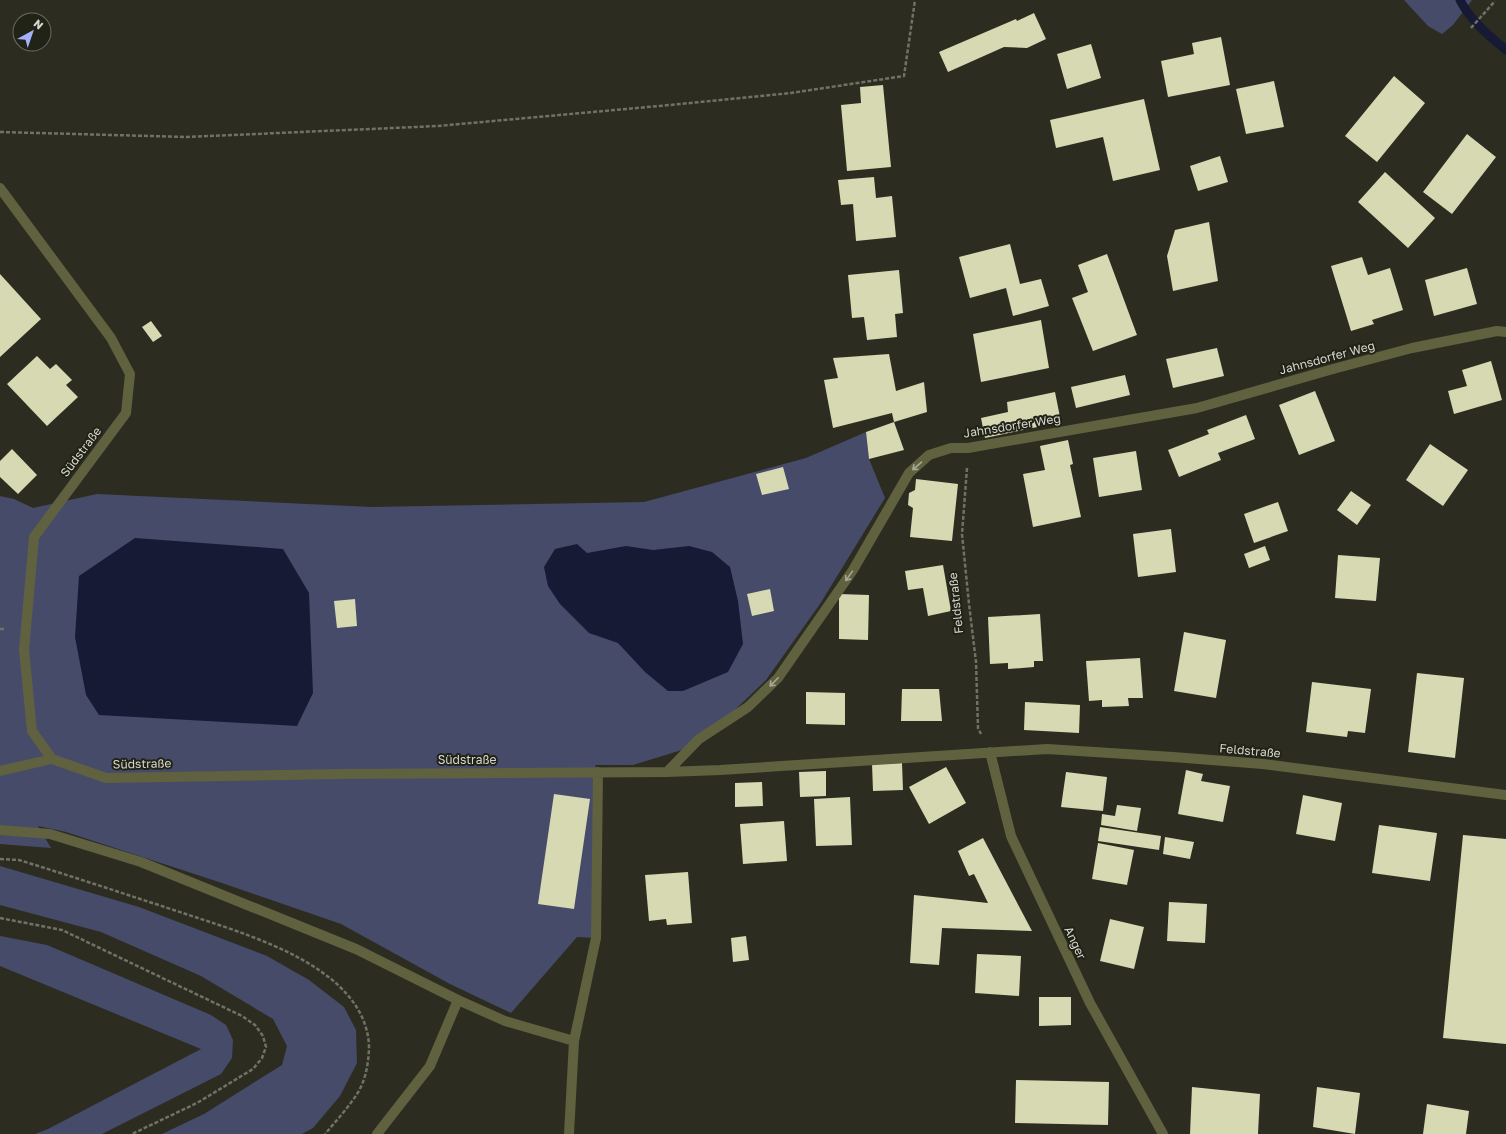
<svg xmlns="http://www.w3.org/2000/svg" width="1506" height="1134" font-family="'Golos Text',sans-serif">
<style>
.green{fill:#464b6a}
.water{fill:#171a35}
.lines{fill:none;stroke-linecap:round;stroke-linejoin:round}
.stream{stroke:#171a35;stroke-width:9}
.building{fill:#d7d9b2}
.path{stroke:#717267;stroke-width:2.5;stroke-dasharray:4 2;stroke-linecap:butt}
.minor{stroke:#60613f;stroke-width:10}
.oneway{stroke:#a7a895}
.labels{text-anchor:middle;stroke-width:4;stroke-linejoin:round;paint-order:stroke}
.street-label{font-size:12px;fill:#d7d7cf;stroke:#222317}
</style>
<rect width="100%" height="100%" fill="#2c2d20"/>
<path class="green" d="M 1404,0 L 1472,0 L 1453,25 L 1442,34 L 1428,26 Z
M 866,432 L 869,459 L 885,498 L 820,604 L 766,680 L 698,745 L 633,765 L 595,765 L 598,772 L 596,938 L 577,937 L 511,1013 L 450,984 L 341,924 L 225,884 L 66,832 L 38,826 L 51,848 L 0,844 L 0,496 L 14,499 L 33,508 L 97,494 L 371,507 L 644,502 L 806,458 Z
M 0,866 L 139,907 L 267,956 L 309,980 L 344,1007 L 356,1030 L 357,1063 L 340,1096 L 313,1128 L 302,1134 L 162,1134 L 204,1114 L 282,1065 L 287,1046 L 273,1019 L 201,976 L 101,932 L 0,905 Z
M 0,936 L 47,945 L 211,1015 L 226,1025 L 233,1040 L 232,1058 L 221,1074 L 102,1134 L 35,1134 L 48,1129 L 201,1049 L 0,966 Z"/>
<path class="water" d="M 135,538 L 283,549 L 309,593 L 313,693 L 297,726 L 99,715 L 86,695 L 75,637 L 79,576 Z
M 577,544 L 587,553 L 626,546 L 653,550 L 689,546 L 712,552 L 730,567 L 738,601 L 743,644 L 728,672 L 683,691 L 668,691 L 645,672 L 618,643 L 589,633 L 560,604 L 548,586 L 544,567 L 555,549 Z"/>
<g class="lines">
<path class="stream" d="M 1460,0 C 1470,20 1489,36 1506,50"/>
</g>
<path class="building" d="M 1034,13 L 1046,39 L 1027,48 L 1004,47 L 948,72 L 939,52 L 1016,19 L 1017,21 Z
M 1221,37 L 1230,85 L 1168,97 L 1161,61 L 1194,54 L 1192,43 Z
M 1091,44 L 1101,78 L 1067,89 L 1057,54 Z
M 1394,76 L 1425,103 L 1377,162 L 1345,136 Z
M 1274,81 L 1284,127 L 1246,134 L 1236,89 Z
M 883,85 L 891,167 L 847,171 L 841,105 L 861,103 L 860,87 Z
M 1144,99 L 1160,170 L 1113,181 L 1103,137 L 1056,148 L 1050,120 Z
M 1467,134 L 1496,157 L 1452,214 L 1423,192 Z
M 1220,156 L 1228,182 L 1198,191 L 1190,166 Z
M 1385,172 L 1435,218 L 1408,248 L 1358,202 Z
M 874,177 L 876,198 L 892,196 L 896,237 L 856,241 L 853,204 L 841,205 L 838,180 Z
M 1209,222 L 1218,281 L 1173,291 L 1167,256 L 1175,230 Z
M 1010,244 L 1020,284 L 1041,279 L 1049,306 L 1013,316 L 1006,288 L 970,298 L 959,257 Z
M 1107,254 L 1137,335 L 1093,351 L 1072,298 L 1088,292 L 1078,265 Z
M 1362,257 L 1368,275 L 1390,268 L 1403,310 L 1372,320 L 1374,324 L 1351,331 L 1331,266 Z
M 1467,268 L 1477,304 L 1434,316 L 1425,280 Z
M 899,270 L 903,313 L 895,314 L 897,337 L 867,340 L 864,317 L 852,318 L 848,275 Z
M 0,274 L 41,319 L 0,357 Z
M 1041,320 L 1049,368 L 981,382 L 973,334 Z
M 151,321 L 162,336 L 153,342 L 142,327 Z
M 1217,348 L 1224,376 L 1173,388 L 1166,359 Z
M 889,354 L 896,391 L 924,382 L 927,412 L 894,422 L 892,413 L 833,428 L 824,380 L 838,378 L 833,358 Z
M 37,356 L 50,369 L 56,364 L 72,380 L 66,385 L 78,397 L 47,426 L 7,384 Z
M 1491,361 L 1502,400 L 1454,414 L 1448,391 L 1467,386 L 1462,370 Z
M 1125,375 L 1130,395 L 1076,408 L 1071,387 Z
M 1315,391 L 1335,441 L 1299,455 L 1279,405 Z
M 1055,392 L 1061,422 L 985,438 L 981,418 L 1008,412 L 1007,402 Z
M 1246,415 L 1255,439 L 1218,453 L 1221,460 L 1179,477 L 1168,450 L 1209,434 L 1207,430 Z
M 894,422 L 904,450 L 869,459 L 866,432 Z
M 1068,440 L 1073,464 L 1070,465 L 1081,517 L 1033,527 L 1023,474 L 1045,470 L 1040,446 Z
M 1430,444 L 1468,470 L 1443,506 L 1406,480 Z
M 12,449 L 37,475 L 18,494 L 0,477 L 0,461 Z
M 1136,451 L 1142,490 L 1099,497 L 1093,458 Z
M 783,467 L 789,489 L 762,495 L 756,474 Z
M 916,479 L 958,484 L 952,541 L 910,537 L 913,508 L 908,505 L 909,493 L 915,490 Z
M 1351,491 L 1371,505 L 1357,525 L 1337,510 Z
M 1278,502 L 1288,531 L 1254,543 L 1244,514 Z
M 1171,529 L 1176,572 L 1138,577 L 1133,534 Z
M 1265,546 L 1270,560 L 1249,568 L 1244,554 Z
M 1338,555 L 1380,558 L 1376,601 L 1335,598 Z
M 943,565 L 951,611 L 928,616 L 923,588 L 908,590 L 905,571 Z
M 770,589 L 774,611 L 752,616 L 747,594 Z
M 839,594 L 869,595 L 868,640 L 839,639 Z
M 355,599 L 357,626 L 337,628 L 334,601 Z
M 1040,614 L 1043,661 L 1034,661 L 1034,667 L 1008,669 L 1008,663 L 990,664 L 988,617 Z
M 1184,632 L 1226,640 L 1216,698 L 1174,691 Z
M 1140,658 L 1143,698 L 1128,698 L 1129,706 L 1102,707 L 1102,700 L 1089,701 L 1086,661 Z
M 1417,673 L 1464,678 L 1455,758 L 1408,752 Z
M 1312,682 L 1371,689 L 1365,733 L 1348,731 L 1347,737 L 1306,732 Z
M 902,689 L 939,689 L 942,721 L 901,721 Z
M 806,692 L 845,693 L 845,725 L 806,724 Z
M 1025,702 L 1080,705 L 1079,733 L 1024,730 Z
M 902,763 L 903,790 L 873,791 L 872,764 Z
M 946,767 L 966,803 L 929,824 L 909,787 Z
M 1186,770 L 1203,774 L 1201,781 L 1230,786 L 1223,822 L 1178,814 Z
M 826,771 L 826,796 L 800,797 L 799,772 Z
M 1066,772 L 1107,777 L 1103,811 L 1061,807 Z
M 762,782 L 763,806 L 735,807 L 735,783 Z
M 554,794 L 590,799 L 574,909 L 538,904 Z
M 1303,795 L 1342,803 L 1335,841 L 1296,834 Z
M 850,797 L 852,845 L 816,846 L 814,799 Z
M 1117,805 L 1141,808 L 1137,831 L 1101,825 L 1102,814 L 1115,816 Z
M 784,821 L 787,861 L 743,864 L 740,824 Z
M 1379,825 L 1437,833 L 1430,881 L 1372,873 Z
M 1100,827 L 1161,836 L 1159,850 L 1098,841 Z
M 1463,835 L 1506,839 L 1506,1044 L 1443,1038 Z
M 1165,837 L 1194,842 L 1190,859 L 1163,854 Z
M 983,838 L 1032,931 L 942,928 L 939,965 L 910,963 L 914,895 L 988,903 L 974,874 L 969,876 L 958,851 Z
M 1098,843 L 1134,850 L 1127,885 L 1092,879 Z
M 688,872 L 692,923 L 667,925 L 666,919 L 649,921 L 645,875 Z
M 1169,902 L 1207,904 L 1205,943 L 1167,941 Z
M 1110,919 L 1144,927 L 1134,969 L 1100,961 Z
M 746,936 L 749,960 L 733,962 L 731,938 Z
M 977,954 L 1021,956 L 1019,996 L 975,993 Z
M 1039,997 L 1071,997 L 1071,1025 L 1039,1026 Z
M 1016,1080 L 1109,1082 L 1108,1125 L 1015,1123 Z
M 1192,1087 L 1260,1094 L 1258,1134 L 1190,1134 Z
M 1317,1087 L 1360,1093 L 1355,1134 L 1313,1127 Z
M 1427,1104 L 1469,1111 L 1466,1134 L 1423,1134 Z"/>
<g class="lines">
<path class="path" d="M 1471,28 L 1495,1
M 0,132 L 187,137 L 438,126 L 670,105 L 791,93 L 904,76 L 915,0
M 967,468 L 962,534 L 969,604 L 976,662 L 978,728 L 981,734
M 0,629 L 6,629
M 0,859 L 19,860 C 74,877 128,895 183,913 C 244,934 364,965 369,1045 C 369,1061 366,1080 357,1094 C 348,1108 336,1121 325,1134
M 0,918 L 62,930 L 242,1016 L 255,1025 L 263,1036 L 266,1047 L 262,1058 L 253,1069 L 197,1103 L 132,1134"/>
<path class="minor" d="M 0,188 L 111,338 L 130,374 L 126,413 L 34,537 L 24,650 L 32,731 L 52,759 L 106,778 L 341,774 L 667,772 L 720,770 L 1047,749 L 1173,757 L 1263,764 L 1506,795
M 990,752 L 1011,836 L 1090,1003 L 1163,1134
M 0,771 L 52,759
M 667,772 L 699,739 L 748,707 L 778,678 L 853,570 L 909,473 L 929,455 L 951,448 L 968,448 L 1197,408 L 1333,369 L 1412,348 L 1497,331 L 1506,332
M 0,830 L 50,834 L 141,862 L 356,949 L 458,1000 L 505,1021 L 574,1041 L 596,938 L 598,772
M 377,1134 L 430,1066 L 458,1000
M 569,1134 L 574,1041"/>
</g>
<defs><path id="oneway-shaft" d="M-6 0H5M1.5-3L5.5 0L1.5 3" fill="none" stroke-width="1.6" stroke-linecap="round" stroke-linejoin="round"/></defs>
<g class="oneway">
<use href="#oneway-shaft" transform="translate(917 466) rotate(139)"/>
<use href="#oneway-shaft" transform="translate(849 576) rotate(125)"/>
<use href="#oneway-shaft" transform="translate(774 682) rotate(135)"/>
</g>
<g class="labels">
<g class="street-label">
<text transform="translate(1327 358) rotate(-15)" y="4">Jahnsdorfer Weg</text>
<text transform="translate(1012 426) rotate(-9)" y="4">Jahnsdorfer Weg</text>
<text transform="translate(81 452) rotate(-53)" y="4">Südstraße</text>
<text transform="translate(956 603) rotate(-96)" y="4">Feldstraße</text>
<text transform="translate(1250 751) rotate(5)" y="4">Feldstraße</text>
<text x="467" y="764">Südstraße</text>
<text transform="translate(142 764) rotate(-1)" y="4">Südstraße</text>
<text transform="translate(1075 943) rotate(65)" y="4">Anger</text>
</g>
</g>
<g transform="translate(32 32) rotate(40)"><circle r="19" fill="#222317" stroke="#6a6b61"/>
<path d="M0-3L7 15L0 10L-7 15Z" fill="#a5b1fc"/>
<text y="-6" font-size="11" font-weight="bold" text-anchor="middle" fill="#d7d7cf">N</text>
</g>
</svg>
